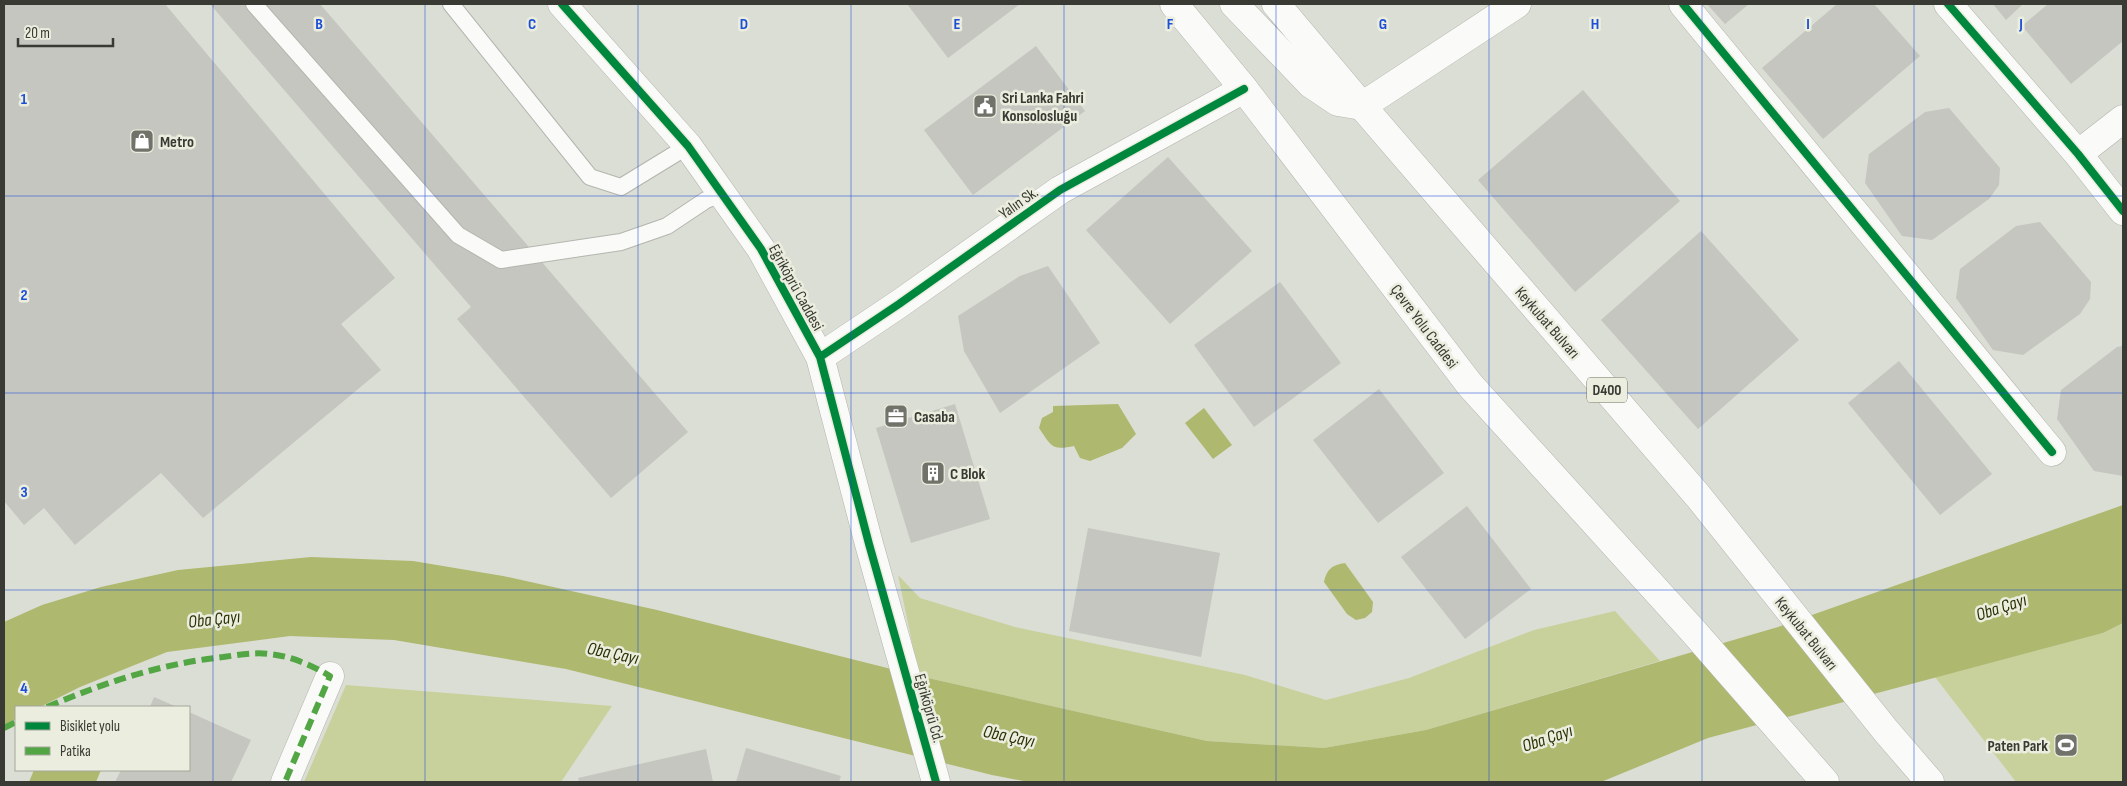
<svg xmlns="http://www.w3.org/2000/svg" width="2127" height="786" font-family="'Sofia Sans Condensed',sans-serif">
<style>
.green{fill:#c8d19c}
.water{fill:#aeb86e}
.building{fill:#c4c6bf}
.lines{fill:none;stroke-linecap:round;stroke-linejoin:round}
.service-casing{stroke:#b3b5ae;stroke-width:18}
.minor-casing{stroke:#b3b5ae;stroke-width:29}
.trunk-casing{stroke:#b3b5ae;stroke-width:29}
.service{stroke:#fafaf9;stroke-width:16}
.minor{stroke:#fafaf9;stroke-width:28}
.trunk{stroke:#fafaf9;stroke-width:28}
.quiet{stroke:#53a644;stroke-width:6;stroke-dasharray:12 6;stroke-linecap:butt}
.cycleway-casing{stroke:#ebeede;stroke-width:11}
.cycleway{stroke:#00873e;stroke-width:8}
.grid{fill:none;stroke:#1d4ed8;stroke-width:1;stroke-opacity:0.55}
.labels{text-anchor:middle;stroke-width:5;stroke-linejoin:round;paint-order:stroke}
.shield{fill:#ebeede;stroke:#6e7066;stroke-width:1}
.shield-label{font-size:15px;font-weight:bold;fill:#383a33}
.poi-label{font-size:16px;font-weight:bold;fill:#383a33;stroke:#ebeede;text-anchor:start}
.street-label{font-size:16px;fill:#383a33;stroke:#ebeede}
.water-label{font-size:18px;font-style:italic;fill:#2c3206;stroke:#ebeede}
.grid-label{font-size:16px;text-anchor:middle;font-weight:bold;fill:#1d4ed8;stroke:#ebeede;stroke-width:5;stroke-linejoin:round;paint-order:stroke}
</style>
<rect width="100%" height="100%" fill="#dbded4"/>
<path class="green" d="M 898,575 L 920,598 L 1015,627 L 1245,675 L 1326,700 L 1409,678 L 1534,630 L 1615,611 L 1660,661 L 1426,730 L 1324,748 L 1207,741 L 919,676 Z
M 2123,623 L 2123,782 L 2016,782 L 1935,677 L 2103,633 Z
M 346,685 L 612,706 L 561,782 L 304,782 Z"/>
<path class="water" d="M 1118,404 L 1136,434 L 1122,448 L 1090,461 L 1080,458 L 1074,446 C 1052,451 1051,446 1039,428 L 1042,418 L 1053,412 L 1053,406 Z
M 1204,408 L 1232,445 L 1213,459 L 1185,423 Z
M 2123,505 L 2123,623 L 2103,633 L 1708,738 L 1601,782 L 1029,782 L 992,775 L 566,669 L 394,640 L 290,636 L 167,652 L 80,687 L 40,707 L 16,707 L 16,719 L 4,725 L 4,622 L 42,605 L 101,587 L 178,570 L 311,557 L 413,561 L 503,576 L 657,610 L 919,676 L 1207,741 L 1324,748 L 1426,730 L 1778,627 Z
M 1345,563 L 1373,602 L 1372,612 L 1365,618 L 1356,620 L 1347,614 L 1324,582 C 1327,569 1332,565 1345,563 Z
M 34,770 L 101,770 L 96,782 L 29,782 Z"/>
<path class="building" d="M 4,4 L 165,4 L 395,278 L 341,324 L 381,370 L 203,518 L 161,473 L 75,545 L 44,508 L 24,525 L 4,501 Z
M 210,4 L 320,4 L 688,432 L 611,498 L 457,319 L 471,307 Z
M 907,4 L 1020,4 L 948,58 Z
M 1707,4 L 1749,4 L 1725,24 Z
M 1837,4 L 1874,4 L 1920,56 L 1823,139 L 1762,68 Z
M 1993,4 L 2023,4 L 2006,20 Z
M 2048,4 L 2123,4 L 2123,41 L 2071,84 L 2022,26 Z
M 1036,46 L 1085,111 L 973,195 L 924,130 Z
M 1583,90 L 1680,201 L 1575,292 L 1478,180 Z
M 1949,108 L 2000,168 L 1999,185 L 1989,199 L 1932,240 L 1902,236 L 1865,183 L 1869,154 L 1925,112 Z
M 1168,157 L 1252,251 L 1170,324 L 1086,230 Z
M 2040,222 L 2091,282 L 2090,299 L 2080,314 L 2023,355 L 1993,350 L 1956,298 L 1960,269 L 2016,226 Z
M 1701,231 L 1799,340 L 1698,429 L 1601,320 Z
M 1048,266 L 1100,343 L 1000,413 L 964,351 L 958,316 L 1020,276 Z
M 1280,282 L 1341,363 L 1254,427 L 1194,345 Z
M 2123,346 L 2123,476 L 2094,471 L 2057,419 L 2061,390 L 2117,347 Z
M 1899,361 L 1992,474 L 1940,515 L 1848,403 Z
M 1379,389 L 1444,473 L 1378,523 L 1313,440 Z
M 955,404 L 990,519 L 911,543 L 876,428 Z
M 1467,506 L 1531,589 L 1465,639 L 1401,557 Z
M 1088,528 L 1220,553 L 1201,657 L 1069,631 Z
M 154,697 L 177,707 L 150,707 Z
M 189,712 L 251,740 L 231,782 L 115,782 L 121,770 L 189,770 Z
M 746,748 L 841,776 L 839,782 L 736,782 Z
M 706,749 L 713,782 L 579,782 L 578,778 Z"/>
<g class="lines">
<g class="service-casing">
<path id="service" d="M 254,4 L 458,235 L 501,260 L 621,242 L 667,226 L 706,200 L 722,194
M 451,4 L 590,177 L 621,187 L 688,146"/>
</g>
<g class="minor-casing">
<path id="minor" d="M 562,4 L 688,146 L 761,249 L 820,357 L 869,544 L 936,782
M 1234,4 L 1311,84 L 1338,102 L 1362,106 L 1517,4
M 1683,4 L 2052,452
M 1948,4 L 2078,154 L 2123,211
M 2078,154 L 2123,119
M 820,357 L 899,304 L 1060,190 L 1244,89
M 285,782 L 330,676"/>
</g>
<g class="trunk-casing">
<path id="trunk" d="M 1174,4 L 1244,89 L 1470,385 L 1694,632 L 1825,782
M 1276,4 L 1362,106 L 1698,496 L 1886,731 L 1930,782"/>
</g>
<use href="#service" class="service"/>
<use href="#minor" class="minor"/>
<use href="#trunk" class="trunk"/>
<path class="quiet" d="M 47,707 C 106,682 160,664 223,657 C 238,655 254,652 269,654 C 291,656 311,665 330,676 L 285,782
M 4,728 L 16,722"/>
<g class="cycleway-casing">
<path id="cycleway" d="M 562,4 L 688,146 L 761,249 L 820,357 L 869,544 L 936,782
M 1683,4 L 2052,452
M 1948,4 L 2078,154 L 2123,211
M 820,357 L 899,304 L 1060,190 L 1244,89"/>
</g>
<use href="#cycleway" class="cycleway"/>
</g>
<path class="grid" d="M 213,4 L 213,782M 425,4 L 425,782M 638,4 L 638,782M 851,4 L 851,782M 1064,4 L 1064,782M 1276,4 L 1276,782M 1489,4 L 1489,782M 1702,4 L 1702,782M 1914,4 L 1914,782M 4,196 L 2123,196M 4,393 L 2123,393M 4,590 L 2123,590"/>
<defs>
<g id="civic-square" transform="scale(1.25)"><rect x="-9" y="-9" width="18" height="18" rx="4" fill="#71736b" stroke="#ebeede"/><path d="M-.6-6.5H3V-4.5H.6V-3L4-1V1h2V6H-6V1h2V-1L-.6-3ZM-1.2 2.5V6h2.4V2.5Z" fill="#fff"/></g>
<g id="shop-square" transform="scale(1.25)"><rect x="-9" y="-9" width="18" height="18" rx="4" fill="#71736b" stroke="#ebeede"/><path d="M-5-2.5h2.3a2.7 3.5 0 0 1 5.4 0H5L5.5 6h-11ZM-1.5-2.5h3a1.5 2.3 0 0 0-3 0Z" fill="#fff"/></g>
<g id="office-square" transform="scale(1.25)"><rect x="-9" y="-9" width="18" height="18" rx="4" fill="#71736b" stroke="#ebeede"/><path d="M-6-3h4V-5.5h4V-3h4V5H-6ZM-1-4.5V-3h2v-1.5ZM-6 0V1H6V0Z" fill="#fff"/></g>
<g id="building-square" transform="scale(1.25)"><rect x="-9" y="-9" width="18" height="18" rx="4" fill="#71736b" stroke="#ebeede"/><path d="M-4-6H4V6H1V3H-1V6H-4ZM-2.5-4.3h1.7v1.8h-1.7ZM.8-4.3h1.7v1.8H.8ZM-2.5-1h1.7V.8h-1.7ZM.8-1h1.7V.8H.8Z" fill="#fff"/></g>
<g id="stadium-square" transform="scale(1.25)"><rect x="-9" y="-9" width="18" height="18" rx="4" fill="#71736b" stroke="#ebeede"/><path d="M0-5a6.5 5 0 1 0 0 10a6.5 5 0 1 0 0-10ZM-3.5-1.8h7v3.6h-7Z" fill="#fff"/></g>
</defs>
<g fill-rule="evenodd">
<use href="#civic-square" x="985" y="106"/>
<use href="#shop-square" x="142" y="141"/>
<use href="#office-square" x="896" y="416"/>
<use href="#building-square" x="933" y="473"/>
<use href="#stadium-square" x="2066" y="745"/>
</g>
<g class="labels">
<rect class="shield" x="1587" y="377.5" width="40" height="25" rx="4"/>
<g class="shield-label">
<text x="1607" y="395">D400</text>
</g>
<g class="poi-label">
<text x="1002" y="103">Sri Lanka Fahri<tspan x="1002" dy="18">Konsolosluğu</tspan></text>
<text x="160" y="147">Metro</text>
<text x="914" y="422">Casaba</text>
<text x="950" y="479">C Blok</text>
<text x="2048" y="751" text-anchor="end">Paten Park</text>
</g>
<g class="street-label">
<text transform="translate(1018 202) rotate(-35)" y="6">Yalın Sk.</text>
<text transform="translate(797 287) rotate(61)" y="6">Eğriköprü Caddesi</text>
<text transform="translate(1548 322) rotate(49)" y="6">Keykubat Bulvarı</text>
<text transform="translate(1425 326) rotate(53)" y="6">Çevre Yolu Caddesi</text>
<text transform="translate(1807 633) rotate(51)" y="6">Keykubat Bulvarı</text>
<text transform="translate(930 708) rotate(74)" y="6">Eğriköprü Cd.</text>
</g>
<g class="water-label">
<text transform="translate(2001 607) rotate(-18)" y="6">Oba Çayı</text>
<text transform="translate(214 619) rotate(-6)" y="6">Oba Çayı</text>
<text transform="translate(613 653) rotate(12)" y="6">Oba Çayı</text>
<text transform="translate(1009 736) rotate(12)" y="6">Oba Çayı</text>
<text transform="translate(1547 738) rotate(-19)" y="6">Oba Çayı</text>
</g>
</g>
<g class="grid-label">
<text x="319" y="29">B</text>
<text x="532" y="29">C</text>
<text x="744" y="29">D</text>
<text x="957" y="29">E</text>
<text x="1170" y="29">F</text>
<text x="1383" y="29">G</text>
<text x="1595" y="29">H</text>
<text x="1808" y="29">I</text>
<text x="2021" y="29">J</text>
<text x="24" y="104">1</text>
<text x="24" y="300">2</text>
<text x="24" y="497">3</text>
<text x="24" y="693">4</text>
</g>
<rect width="2127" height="786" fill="none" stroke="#383a33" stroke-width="10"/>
<rect x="15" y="706" width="175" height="65" fill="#ebeede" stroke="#a3a69a"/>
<rect x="25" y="722" width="25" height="8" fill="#00873e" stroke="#a3a69a"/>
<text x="60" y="731" font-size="15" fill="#383a33">Bisiklet yolu</text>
<rect x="25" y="747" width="25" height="8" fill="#53a644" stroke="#a3a69a"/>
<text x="60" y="756" font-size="15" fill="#383a33">Patika</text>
<path d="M18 38v8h95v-8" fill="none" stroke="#383a33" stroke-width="2.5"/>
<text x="25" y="38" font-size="15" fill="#383a33" stroke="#ebeede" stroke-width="4" paint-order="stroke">20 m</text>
</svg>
